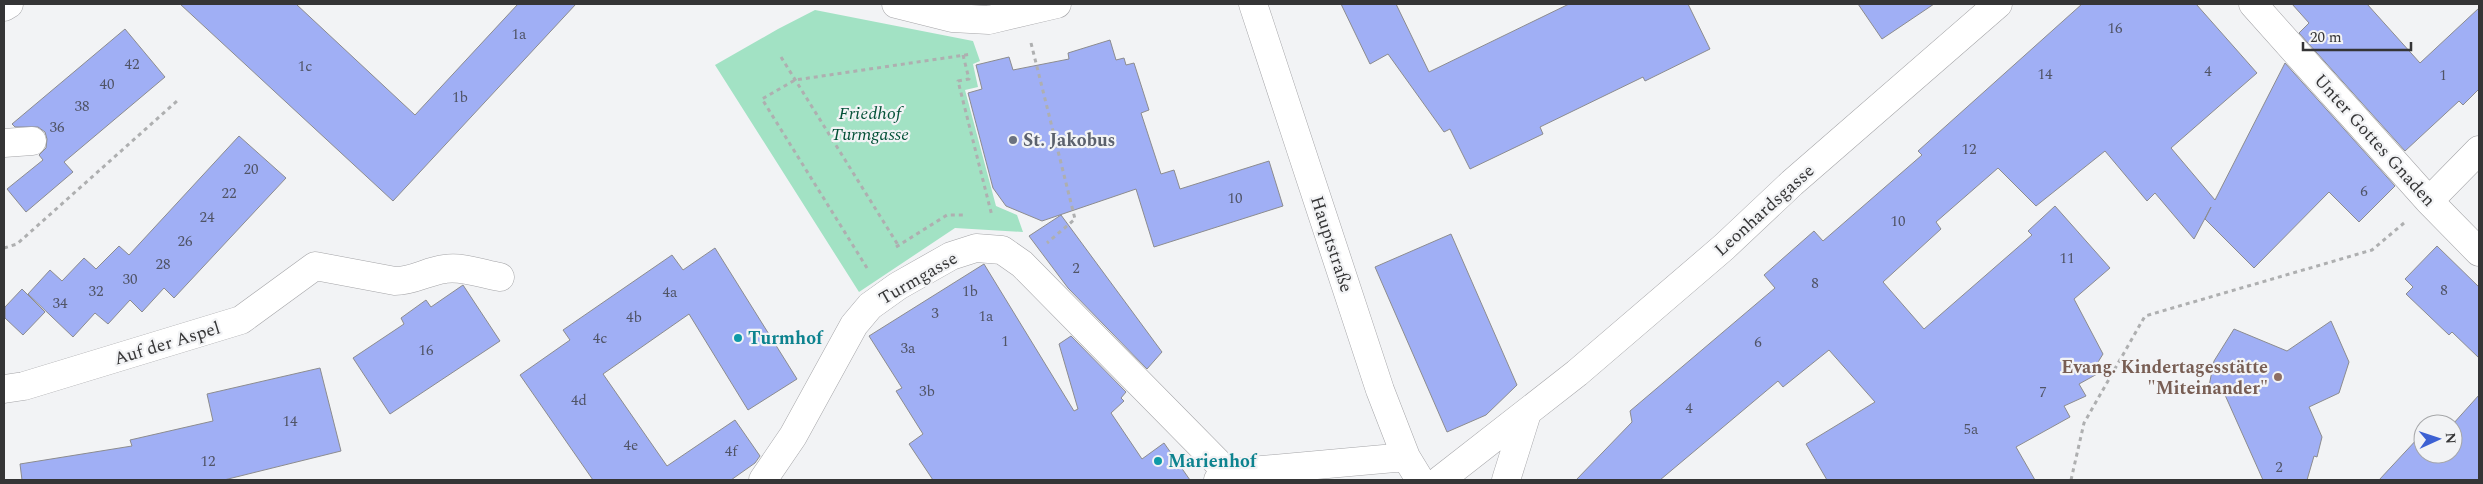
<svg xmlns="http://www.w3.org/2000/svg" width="2483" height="484" font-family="Spectral,serif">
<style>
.green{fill:#a2e2c4}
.building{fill:#a0aff5;stroke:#8c8c8f}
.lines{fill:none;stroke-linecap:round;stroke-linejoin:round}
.minor-casing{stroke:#a5a5a8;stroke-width:29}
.path{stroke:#aeafb0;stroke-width:3;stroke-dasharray:4 4;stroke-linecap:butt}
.minor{stroke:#fff;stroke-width:28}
.worship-dot{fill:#6b7280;stroke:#f2f3f5;stroke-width:2}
.culture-dot{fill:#0f9aa8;stroke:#f2f3f5;stroke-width:2}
.education-dot{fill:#8d6e63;stroke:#f2f3f5;stroke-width:2}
.labels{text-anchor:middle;stroke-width:4.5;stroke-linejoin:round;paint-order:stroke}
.number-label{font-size:15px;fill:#505466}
.park-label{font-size:18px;font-style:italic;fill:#045138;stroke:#f2f3f5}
.worship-label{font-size:18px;font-weight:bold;fill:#5b616d;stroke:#f2f3f5;text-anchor:start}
.street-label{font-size:18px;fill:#353536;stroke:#f2f3f5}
.culture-label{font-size:18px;font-weight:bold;fill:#0d838f;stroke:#f2f3f5;text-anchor:start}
.education-label{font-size:18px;font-weight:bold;fill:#785e54;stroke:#f2f3f5;text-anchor:end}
</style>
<rect width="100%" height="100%" fill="#f2f3f5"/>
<path class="green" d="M 815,10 L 973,41 L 980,61 L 973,64 L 978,87 L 965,90 L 996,206 L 1017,215 L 1023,232 L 955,228 L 859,292 L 715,65 L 778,29 Z"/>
<path class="building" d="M 180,4 L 296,4 L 415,115 L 518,4 L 576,4 L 393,201 Z
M 1341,4 L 1396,4 L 1429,72 L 1569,4 L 1688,4 L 1710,49 L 1645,81 L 1643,77 L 1540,127 L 1543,134 L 1470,169 L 1450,129 L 1444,132 L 1388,54 L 1370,64 Z
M 1858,4 L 1934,4 L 1882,39 Z
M 2082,4 L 2196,4 L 2257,73 L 2171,148 L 2215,200 L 2285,63 L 2395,186 L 2359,222 L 2329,192 L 2254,268 L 2205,219 L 2211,207 L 2194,239 L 2155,193 L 2147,201 L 2105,151 L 2036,206 L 1998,168 L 1936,222 L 1941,229 L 1883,282 L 1924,329 L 2032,235 L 2028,231 L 2055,206 L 2110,268 L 2074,299 L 2103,354 L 2095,367 L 2099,373 L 2079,384 L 2086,396 L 2064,406 L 2070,417 L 2016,447 L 2035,480 L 1827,480 L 1806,444 L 1875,402 L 1829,350 L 1783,387 L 1778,381 L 1660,480 L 1576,480 L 1632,422 L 1630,411 L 1775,288 L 1764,275 L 1814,231 L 1823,241 L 1922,155 L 1918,151 Z
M 2292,4 L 2367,4 L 2420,63 L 2479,8 L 2479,89 L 2463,105 L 2459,101 L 2405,151 L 2299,33 L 2309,23 Z
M 125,29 L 165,77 L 64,162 L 73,172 L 26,212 L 7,189 L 43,160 L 39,155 L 46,148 L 47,139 L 45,132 L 38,127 L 15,127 L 12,124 Z
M 1110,40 L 1116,60 L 1124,58 L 1126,65 L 1134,63 L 1149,110 L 1141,113 L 1161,174 L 1174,170 L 1180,189 L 1269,161 L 1283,206 L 1154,247 L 1136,189 L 1042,221 L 1006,206 L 993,188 L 968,93 L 982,89 L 976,65 L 1009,57 L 1013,70 L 1069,59 L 1068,53 Z
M 239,136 L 286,178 L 174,298 L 164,288 L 142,312 L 130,300 L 108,324 L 95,313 L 73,337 L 28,294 L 50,270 L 62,281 L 84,258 L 96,269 L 119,246 L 129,255 Z
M 1061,215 L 1162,352 L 1147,369 L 1068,288 L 1029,236 Z
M 1451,234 L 1517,385 L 1486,415 L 1447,432 L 1375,267 Z
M 2437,246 L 2479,287 L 2479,358 L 2452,332 L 2449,335 L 2406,294 L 2413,287 L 2405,279 Z
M 715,248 L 797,379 L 748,410 L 689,314 L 603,374 L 667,466 L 735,420 L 760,456 L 755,463 L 731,480 L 593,480 L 520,375 L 570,340 L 563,330 L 672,255 L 683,270 Z
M 984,264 L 1074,411 L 1078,409 L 1059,344 L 1071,336 L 1126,392 L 1121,398 L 1124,401 L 1111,413 L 1142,459 L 1164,443 L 1190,480 L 933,480 L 909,444 L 923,434 L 896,391 L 902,388 L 869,336 Z
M 463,285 L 500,341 L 390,414 L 353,358 L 404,324 L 401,318 L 426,300 L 431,307 Z
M 22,289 L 45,312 L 23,335 L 5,318 L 5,307 Z
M 2331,321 L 2349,362 L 2339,393 L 2309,407 L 2322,437 L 2317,457 L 2314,456 L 2307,480 L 2263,480 L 2225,395 L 2208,391 L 2214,361 L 2234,329 L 2287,351 Z
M 320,368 L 341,451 L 224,480 L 22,480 L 20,464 L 132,446 L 130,440 L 213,421 L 207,394 Z
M 2479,395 L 2479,480 L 2379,480 L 2419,437 L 2423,441 L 2423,454 L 2453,454 L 2453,424 Z"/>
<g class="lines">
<g class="minor-casing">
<path id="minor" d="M 896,4 L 952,18 L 989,20 L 1057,4
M 1253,4 L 1380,390 L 1406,457 L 1420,480
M 2253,4 L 2429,201 L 2479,252
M 4,7 L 9,4
M 4,143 L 32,141
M 2429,201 L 2479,150
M 4,389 L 24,386 L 241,320 L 315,266 L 395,281 C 414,281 427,271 445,269 C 462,266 483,274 500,277
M 763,480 L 793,436 L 854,325 L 870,306 L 898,286 L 951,256 L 976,248 L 1002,250 L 1022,264 L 1228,473
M 1218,480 L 1228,473 L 1406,457
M 1440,480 L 1577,373 L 1724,247 L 1792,183 L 1998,4
M 1506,480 L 1527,413"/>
</g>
<path class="path" d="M 1031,43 L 1075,219 L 1047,243
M 963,55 L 969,79 L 958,81 L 992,216
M 781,57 L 898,245
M 896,247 L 947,215 L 965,215
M 4,248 L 17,244 L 177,101
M 867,268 L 762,99 L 795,80 L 972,54
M 2071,480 L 2084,423 L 2145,316 L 2372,250 L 2404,223"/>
<use href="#minor" class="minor"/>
</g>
<circle class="worship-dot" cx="1013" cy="140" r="5"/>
<g class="culture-dot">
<circle cx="738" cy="338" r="5"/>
<circle cx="1158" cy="461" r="5"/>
</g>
<circle class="education-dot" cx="2278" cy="377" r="5"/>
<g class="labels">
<g class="number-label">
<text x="2115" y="33">16</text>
<text x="519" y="39">1a</text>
<text x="132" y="69">42</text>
<text x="305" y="71">1c</text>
<text x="2208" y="76">4</text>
<text x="2045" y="79">14</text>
<text x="2443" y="80">1</text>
<text x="107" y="89">40</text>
<text x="460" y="102">1b</text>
<text x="82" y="111">38</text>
<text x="57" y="132">36</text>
<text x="1969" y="154">12</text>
<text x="251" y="174">20</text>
<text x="2364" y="196">6</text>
<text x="229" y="198">22</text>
<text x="1235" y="203">10</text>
<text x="207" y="222">24</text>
<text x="1898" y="226">10</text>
<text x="185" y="246">26</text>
<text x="2067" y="263">11</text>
<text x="163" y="269">28</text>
<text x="1076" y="273">2</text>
<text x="130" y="284">30</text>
<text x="1815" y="288">8</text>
<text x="2444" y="295">8</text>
<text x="96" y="296">32</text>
<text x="970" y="296">1b</text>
<text x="670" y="297">4a</text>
<text x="60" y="308">34</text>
<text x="935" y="318">3</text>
<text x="986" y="321">1a</text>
<text x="634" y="322">4b</text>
<text x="600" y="343">4c</text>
<text x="1005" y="346">1</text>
<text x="1758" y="347">6</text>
<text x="908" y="353">3a</text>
<text x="426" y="355">16</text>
<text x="927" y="396">3b</text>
<text x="2043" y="397">7</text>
<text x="579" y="405">4d</text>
<text x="1689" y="413">4</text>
<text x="290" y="426">14</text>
<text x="1971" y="434">5a</text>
<text x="631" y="450">4e</text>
<text x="731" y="456">4f</text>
<text x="208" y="466">12</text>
<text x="2279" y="472">2</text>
</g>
<g class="park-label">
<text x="870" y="119">Friedhof<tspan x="870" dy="21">Turmgasse</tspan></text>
</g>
<g class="worship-label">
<text x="1023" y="146">St. Jakobus</text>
</g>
<g class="street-label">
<text transform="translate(2375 140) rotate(48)" y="6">Unter Gottes Gnaden</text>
<text transform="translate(1764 210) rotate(-42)" y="6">Leonhardsgasse</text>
<text transform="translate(1332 244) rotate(72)" y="6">Hauptstraße</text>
<text transform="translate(918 278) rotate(-30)" y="6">Turmgasse</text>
<text transform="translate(167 343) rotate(-17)" y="6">Auf der Aspel</text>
</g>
<g class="culture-label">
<text x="748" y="344">Turmhof</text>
<text x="1168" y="467">Marienhof</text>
</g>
<g class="education-label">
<text x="2268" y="373">Evang. Kindertagesstätte<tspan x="2268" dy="21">"Miteinander"</tspan></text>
</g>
</g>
<rect width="2483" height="484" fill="none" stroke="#353536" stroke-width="10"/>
<g transform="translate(2438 439) rotate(87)"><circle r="24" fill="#f2f3f5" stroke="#a6a7a9"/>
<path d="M0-4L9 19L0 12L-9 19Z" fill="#3d61d3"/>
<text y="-8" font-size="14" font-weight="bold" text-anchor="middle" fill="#353536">N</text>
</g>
<path d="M2303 42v8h108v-8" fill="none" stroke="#353536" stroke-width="2.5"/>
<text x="2310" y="42" font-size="15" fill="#353536" stroke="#f2f3f5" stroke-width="4" paint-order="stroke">20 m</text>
</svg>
